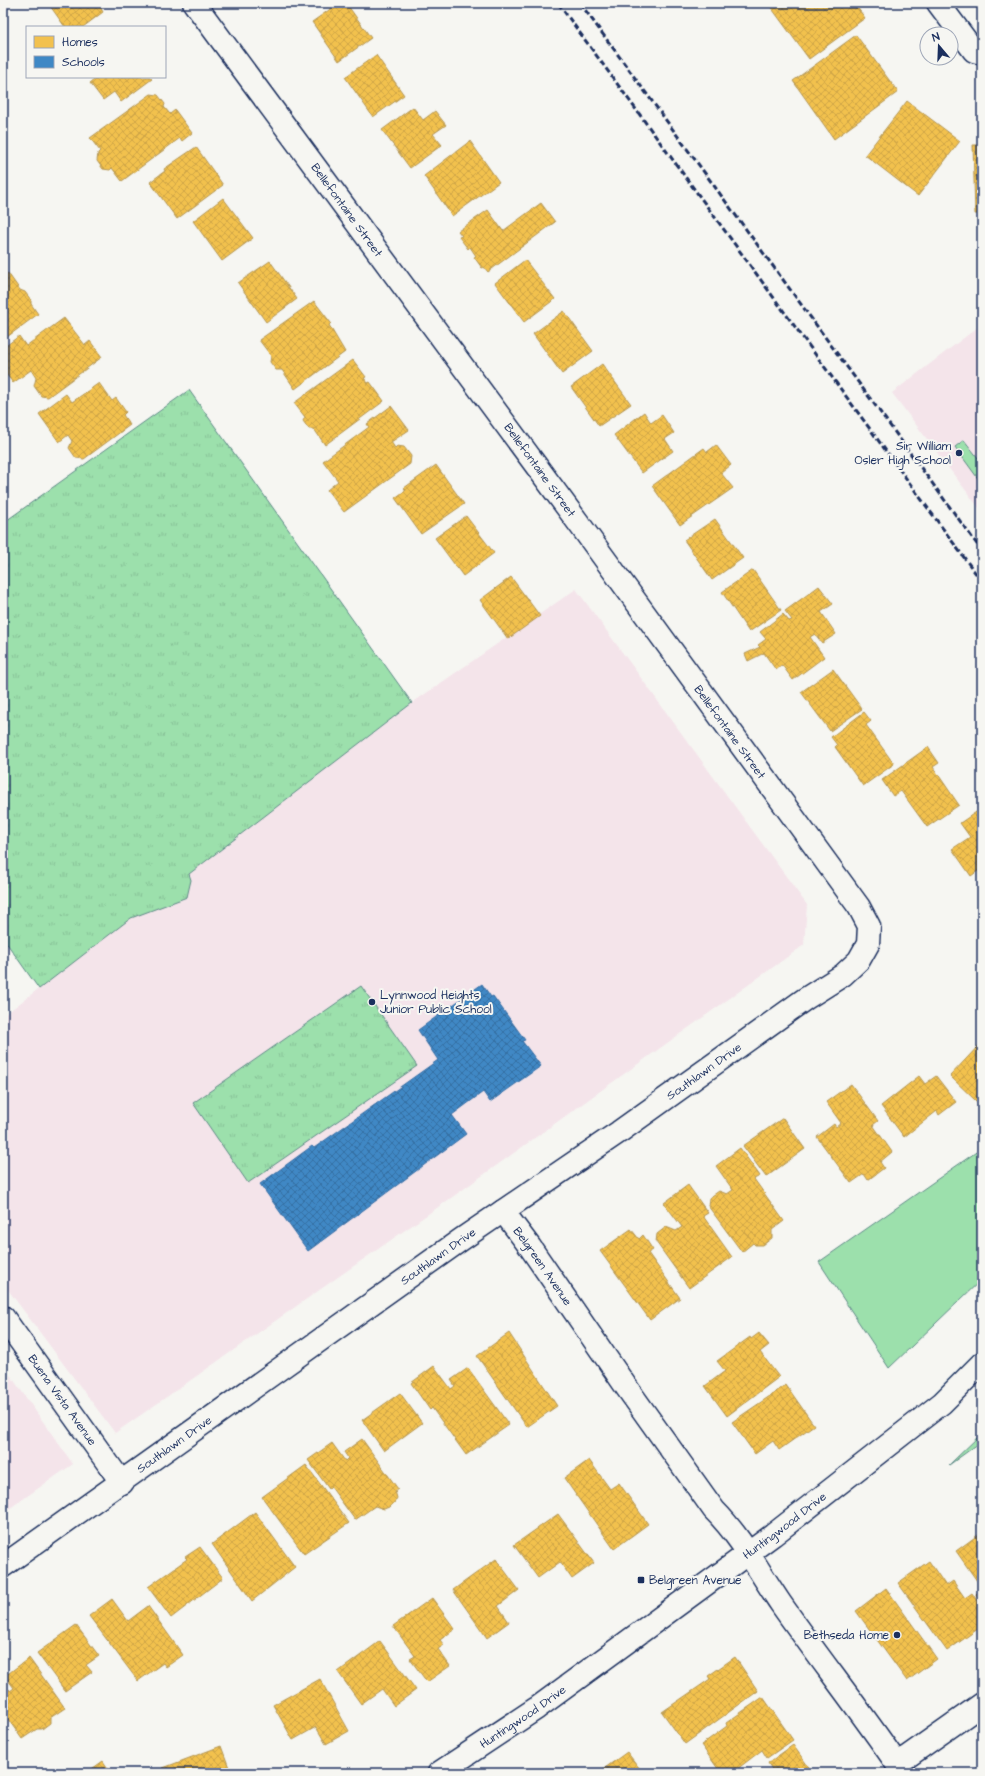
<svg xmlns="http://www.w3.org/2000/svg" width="985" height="1776" font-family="'Architects Daughter',sans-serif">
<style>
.built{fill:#f4e4ea}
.grass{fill:#9ce0ac;stroke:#5c8885}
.park{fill:url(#park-tufts);stroke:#5c8885}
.homes{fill:url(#homes-cross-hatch);stroke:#b29553}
.schools{fill:url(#schools-cross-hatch);stroke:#346da6}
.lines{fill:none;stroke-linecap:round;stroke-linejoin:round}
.minor-casing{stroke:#1b2f5e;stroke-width:25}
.minor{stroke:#f6f6f2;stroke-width:22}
.rail{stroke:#1b2f5e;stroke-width:3;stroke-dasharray:6 3;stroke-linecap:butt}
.poi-dot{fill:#1b2f5e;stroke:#f6f6f2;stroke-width:1.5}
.labels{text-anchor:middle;stroke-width:4;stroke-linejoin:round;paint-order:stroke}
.street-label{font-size:12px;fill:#1b2f5e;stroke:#f6f6f2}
.poi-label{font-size:12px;fill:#1b2f5e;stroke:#f6f6f2;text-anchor:end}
</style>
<defs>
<pattern id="park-tufts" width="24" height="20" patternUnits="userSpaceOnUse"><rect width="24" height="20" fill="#9ce0ac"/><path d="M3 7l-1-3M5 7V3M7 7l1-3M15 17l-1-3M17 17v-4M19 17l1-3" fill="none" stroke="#86c096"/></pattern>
<pattern id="homes-cross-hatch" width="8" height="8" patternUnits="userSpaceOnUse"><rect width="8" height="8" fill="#f2c14e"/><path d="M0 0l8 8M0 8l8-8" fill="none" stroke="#cfa646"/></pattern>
<pattern id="schools-cross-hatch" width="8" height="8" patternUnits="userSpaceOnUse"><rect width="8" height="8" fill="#3f88c5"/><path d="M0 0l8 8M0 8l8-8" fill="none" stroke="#3470a3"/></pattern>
</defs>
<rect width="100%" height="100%" fill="#f6f6f2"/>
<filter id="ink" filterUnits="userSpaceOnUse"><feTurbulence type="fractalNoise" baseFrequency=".025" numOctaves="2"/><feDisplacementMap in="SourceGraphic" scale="8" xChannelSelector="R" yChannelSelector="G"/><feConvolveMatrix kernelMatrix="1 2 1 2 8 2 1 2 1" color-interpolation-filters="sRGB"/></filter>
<g filter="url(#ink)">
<path class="built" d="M 982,324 L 982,512 L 892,393 Z
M 576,589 L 807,905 L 804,945 L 451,1198 L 115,1433 L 3,1283 L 3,1016 L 412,703 Z
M 3,1365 L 73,1464 L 3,1513 Z"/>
<path class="grass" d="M 964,440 L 982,463 L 982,484 L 955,447 Z
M 982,1148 L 982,1279 L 889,1368 L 819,1262 Z
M 982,1433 L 982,1441 L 949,1465 Z"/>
<path class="park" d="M 189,390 L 412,703 L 189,874 L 191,880 L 187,897 L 131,918 L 39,989 L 3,938 L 3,523 Z
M 361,986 L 417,1066 L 248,1183 L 193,1103 Z"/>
<path class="homes" d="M 48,3 L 98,3 L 103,12 L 83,27 L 65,27 Z
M 297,3 L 311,3 L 302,9 Z
M 339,3 L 346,3 L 371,38 L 339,61 L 312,22 Z
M 774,3 L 854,3 L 865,18 L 809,59 L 770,6 Z
M 856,35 L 898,92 L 834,139 L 793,81 Z
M 376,55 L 404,95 L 373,117 L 345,77 Z
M 98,77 L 150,77 L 152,79 L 121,102 L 114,92 L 103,100 L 90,83 Z
M 151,94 L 158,95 L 165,104 L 164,107 L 170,114 L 175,110 L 192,133 L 182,141 L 180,138 L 122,181 L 112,168 L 110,170 L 103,169 L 97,161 L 98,153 L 100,151 L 90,138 Z
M 907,101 L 960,141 L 918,196 L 865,155 Z
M 413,107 L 423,120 L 435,111 L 446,125 L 433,134 L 442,145 L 410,168 L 382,130 Z
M 470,141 L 499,182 L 452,216 L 424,176 Z
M 973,145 L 982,145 L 982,214 L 975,214 Z
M 196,147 L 223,185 L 177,219 L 150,182 L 165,171 L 164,169 Z
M 223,198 L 253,238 L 222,261 L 193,221 Z
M 541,203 L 555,222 L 488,272 L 484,267 L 482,268 L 474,257 L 476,256 L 470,247 L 468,249 L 459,237 L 462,236 L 458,231 L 488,210 L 503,231 Z
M 525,260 L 555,299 L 524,322 L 495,283 Z
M 270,261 L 297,299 L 266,322 L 238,283 Z
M 8,273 L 20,290 L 25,292 L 31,300 L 31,304 L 38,314 L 3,340 L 3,276 Z
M 314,301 L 331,323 L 329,325 L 345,352 L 295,389 L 282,370 L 276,370 L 270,362 L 271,356 L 259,340 Z
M 564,311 L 593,351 L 562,374 L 533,334 Z
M 64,318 L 85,345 L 90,341 L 102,357 L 48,397 L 41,396 L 34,386 L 36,378 L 31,370 L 13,383 L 3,370 L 3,348 L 19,336 L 26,346 Z
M 353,360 L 366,377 L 364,378 L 368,383 L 370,382 L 384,401 L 325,445 L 314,429 L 309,429 L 303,421 L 305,417 L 294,403 Z
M 602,364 L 631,404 L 599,426 L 571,387 Z
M 99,383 L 112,401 L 116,398 L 126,412 L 123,415 L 130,425 L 84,459 L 76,458 L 69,448 L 72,441 L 68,435 L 59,442 L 39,414 L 66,394 L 72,402 Z
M 391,406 L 409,430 L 391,442 L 395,448 L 397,446 L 404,447 L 411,456 L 410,464 L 344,512 L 327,490 L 338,481 L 323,461 L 369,427 L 367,424 Z
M 644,412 L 651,423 L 662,415 L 674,433 L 665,439 L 673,451 L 642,473 L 614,435 Z
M 716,445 L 731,465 L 721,473 L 733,488 L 680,525 L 652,486 L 704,448 L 707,452 Z
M 436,465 L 464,504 L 421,534 L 395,498 L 406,490 L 404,488 Z
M 466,516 L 494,553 L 463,576 L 435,538 Z
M 715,519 L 743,558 L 712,580 L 684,540 Z
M 753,570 L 781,610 L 749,632 L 722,592 Z
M 511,577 L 540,616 L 508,639 L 480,600 Z
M 819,586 L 833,604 L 821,612 L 836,634 L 822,643 L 815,634 L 810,637 L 824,657 L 793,680 L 782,665 L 776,670 L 764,653 L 748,661 L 745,654 L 760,647 L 758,645 L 766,639 L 760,632 L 783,614 L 789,621 L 792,620 L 785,611 Z
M 833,669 L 862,709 L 830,731 L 801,692 Z
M 864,712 L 871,721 L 866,725 L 894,764 L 863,786 L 835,747 L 837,745 L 831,737 Z
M 928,747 L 939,763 L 933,767 L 959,805 L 927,827 L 901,791 L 893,796 L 882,780 Z
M 982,808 L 982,868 L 971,876 L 952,849 L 970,837 L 960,823 Z
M 982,1042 L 982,1097 L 977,1102 L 950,1076 Z
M 919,1076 L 925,1084 L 936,1076 L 956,1102 L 939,1115 L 937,1111 L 904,1137 L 881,1106 Z
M 851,1084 L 878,1121 L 873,1125 L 892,1152 L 880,1162 L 884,1168 L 868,1180 L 864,1174 L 851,1183 L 817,1137 L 834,1124 L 836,1127 L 841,1123 L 826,1102 Z
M 783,1118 L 805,1149 L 766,1177 L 743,1146 Z
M 740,1148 L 760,1176 L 754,1179 L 784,1221 L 772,1230 L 772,1238 L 763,1245 L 755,1245 L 753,1243 L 742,1252 L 708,1206 L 709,1198 L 719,1191 L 727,1194 L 733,1190 L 716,1166 Z
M 688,1185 L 708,1213 L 703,1216 L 732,1257 L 689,1288 L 656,1242 L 657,1234 L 666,1227 L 676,1231 L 682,1227 L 664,1203 Z
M 631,1229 L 639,1239 L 643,1235 L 653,1250 L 648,1253 L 680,1298 L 650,1320 L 600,1251 Z
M 509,1333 L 557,1406 L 527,1427 L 477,1356 Z
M 759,1333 L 769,1345 L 760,1352 L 779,1377 L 727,1416 L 705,1386 L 725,1371 L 717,1361 L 750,1337 L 751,1339 Z
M 434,1366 L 451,1389 L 455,1386 L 451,1380 L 468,1368 L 509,1425 L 466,1455 L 432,1408 L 430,1410 L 411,1383 Z
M 786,1385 L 814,1425 L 779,1450 L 773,1441 L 755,1454 L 732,1422 Z
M 400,1393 L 422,1423 L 384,1451 L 362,1420 Z
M 362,1439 L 398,1489 L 395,1491 L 397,1498 L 394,1503 L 389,1507 L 384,1509 L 375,1506 L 355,1520 L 331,1487 L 329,1489 L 308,1460 L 332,1443 L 345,1461 L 348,1458 L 344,1452 Z
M 589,1460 L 610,1489 L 619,1483 L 648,1524 L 614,1549 L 564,1478 Z
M 306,1465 L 349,1523 L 304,1554 L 262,1497 Z
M 255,1512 L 295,1567 L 252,1601 L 212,1544 Z
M 558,1514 L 594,1563 L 572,1579 L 560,1562 L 538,1578 L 514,1545 Z
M 982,1532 L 982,1588 L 956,1551 Z
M 200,1547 L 223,1578 L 171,1618 L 148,1587 L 187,1559 L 185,1557 Z
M 496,1559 L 519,1590 L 498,1606 L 509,1622 L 487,1638 L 453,1590 Z
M 929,1561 L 946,1586 L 953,1581 L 965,1598 L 972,1593 L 982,1608 L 982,1626 L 947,1651 L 898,1583 Z
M 886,1588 L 937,1659 L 907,1681 L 856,1611 Z
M 982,1589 L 982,1603 L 976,1594 Z
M 432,1598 L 455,1629 L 440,1640 L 444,1645 L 438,1649 L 450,1666 L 427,1682 L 410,1659 L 415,1656 L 393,1626 Z
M 112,1599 L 128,1621 L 148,1606 L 183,1655 L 166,1667 L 163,1663 L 138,1681 L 89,1616 Z
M 76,1625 L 99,1656 L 86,1665 L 92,1672 L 65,1691 L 37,1653 Z
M 380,1641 L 416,1690 L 394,1706 L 382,1689 L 361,1704 L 338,1672 Z
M 735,1657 L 758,1691 L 685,1744 L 662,1712 L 710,1679 L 708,1676 Z
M 29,1658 L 65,1708 L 50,1718 L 50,1723 L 42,1729 L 37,1729 L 22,1739 L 3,1712 L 3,1693 L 9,1689 L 10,1691 L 14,1688 L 5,1676 Z
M 320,1679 L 349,1731 L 326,1744 L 316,1727 L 293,1740 L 273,1705 Z
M 763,1697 L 793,1740 L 767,1758 L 762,1750 L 732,1773 L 721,1773 L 701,1745 L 727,1726 L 726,1723 Z
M 793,1745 L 813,1773 L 769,1773 L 773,1771 L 768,1763 Z
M 221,1746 L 231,1773 L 165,1773 L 163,1768 Z
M 627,1752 L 643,1773 L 598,1773 Z
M 103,1761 L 111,1773 L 86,1773 Z"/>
<path class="schools" d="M 482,984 L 491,997 L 493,996 L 525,1040 L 522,1041 L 541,1066 L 490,1102 L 483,1092 L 452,1115 L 466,1134 L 308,1251 L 260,1184 L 312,1146 L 314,1148 L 438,1060 L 418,1030 Z"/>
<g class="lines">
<g class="minor-casing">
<g id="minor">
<path d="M 938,3 L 974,51 L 982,53"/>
<path id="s1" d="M 503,1211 L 530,1247 L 627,1388 L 714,1510 C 742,1538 759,1572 781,1604 C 819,1658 860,1710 897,1764 L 900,1773"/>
<path id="s2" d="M 3,1317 L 122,1483"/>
<path id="s3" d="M 3,1566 L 462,1239 L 619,1132 L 805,999 L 843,975 L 859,960 L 868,944 L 869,926 L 859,907 L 580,525 L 194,3"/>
<path d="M 897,1764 L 982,1704"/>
<path id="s4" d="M 439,1773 L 537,1708 L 773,1535 L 942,1403 L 982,1363"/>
</g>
</g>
<use href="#minor" class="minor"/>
<path class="rail" d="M 558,3 L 982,582
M 580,3 L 982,551"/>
</g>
</g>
<g class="poi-dot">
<circle cx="959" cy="453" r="4"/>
<circle cx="372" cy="1002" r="4"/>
<rect x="637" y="1576" width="8" height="8" rx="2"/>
<circle cx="897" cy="1635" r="4"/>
</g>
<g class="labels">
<g class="street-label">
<text transform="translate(347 210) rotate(54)" y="4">Bellefontaine Street</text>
<text transform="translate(540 470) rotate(54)" y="4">Bellefontaine Street</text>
<text transform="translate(730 732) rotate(54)" y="4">Bellefontaine Street</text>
<text dy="4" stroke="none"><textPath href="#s3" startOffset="858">Southlawn Drive</textPath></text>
<text dy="4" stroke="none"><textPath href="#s3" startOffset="534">Southlawn Drive</textPath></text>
<text dy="4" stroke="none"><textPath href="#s1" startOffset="68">Belgreen Avenue</textPath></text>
<text dy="4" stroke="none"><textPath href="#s2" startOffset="102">Buena Vista Avenue</textPath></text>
<text dy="4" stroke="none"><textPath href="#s3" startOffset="210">Southlawn Drive</textPath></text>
<text dy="4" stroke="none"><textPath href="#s4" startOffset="425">Huntingwood Drive</textPath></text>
<text dy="4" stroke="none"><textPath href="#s4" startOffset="101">Huntingwood Drive</textPath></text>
</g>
<g class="poi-label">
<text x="951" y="450">Sir William<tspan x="951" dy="14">Osler High School</tspan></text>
<text x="380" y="999" text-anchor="start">Lynnwood Heights<tspan x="380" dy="14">Junior Public School</tspan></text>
<text x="649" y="1584" text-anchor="start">Belgreen Avenue</text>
<text x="889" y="1639">Bethseda Home</text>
</g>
</g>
<rect width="985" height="1776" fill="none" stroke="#f6f6f2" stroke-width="16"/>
<rect x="8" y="8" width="969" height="1760" fill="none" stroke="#1b2f5e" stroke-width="1.5" filter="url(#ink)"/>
<rect x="26" y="26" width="140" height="52" fill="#f6f6f2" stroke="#9ea6b7"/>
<rect x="34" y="36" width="20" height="12" fill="#f2c14e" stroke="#9ea6b7"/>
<text x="62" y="46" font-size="12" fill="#1b2f5e">Homes</text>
<rect x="34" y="56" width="20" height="12" fill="#3f88c5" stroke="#9ea6b7"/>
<text x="62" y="66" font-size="12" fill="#1b2f5e">Schools</text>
<g transform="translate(939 46) rotate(341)"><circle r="19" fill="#f6f6f2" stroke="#9ea6b7"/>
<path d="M0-3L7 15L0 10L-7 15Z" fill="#1b2f5e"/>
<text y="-6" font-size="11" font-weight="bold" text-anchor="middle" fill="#1b2f5e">N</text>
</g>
</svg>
